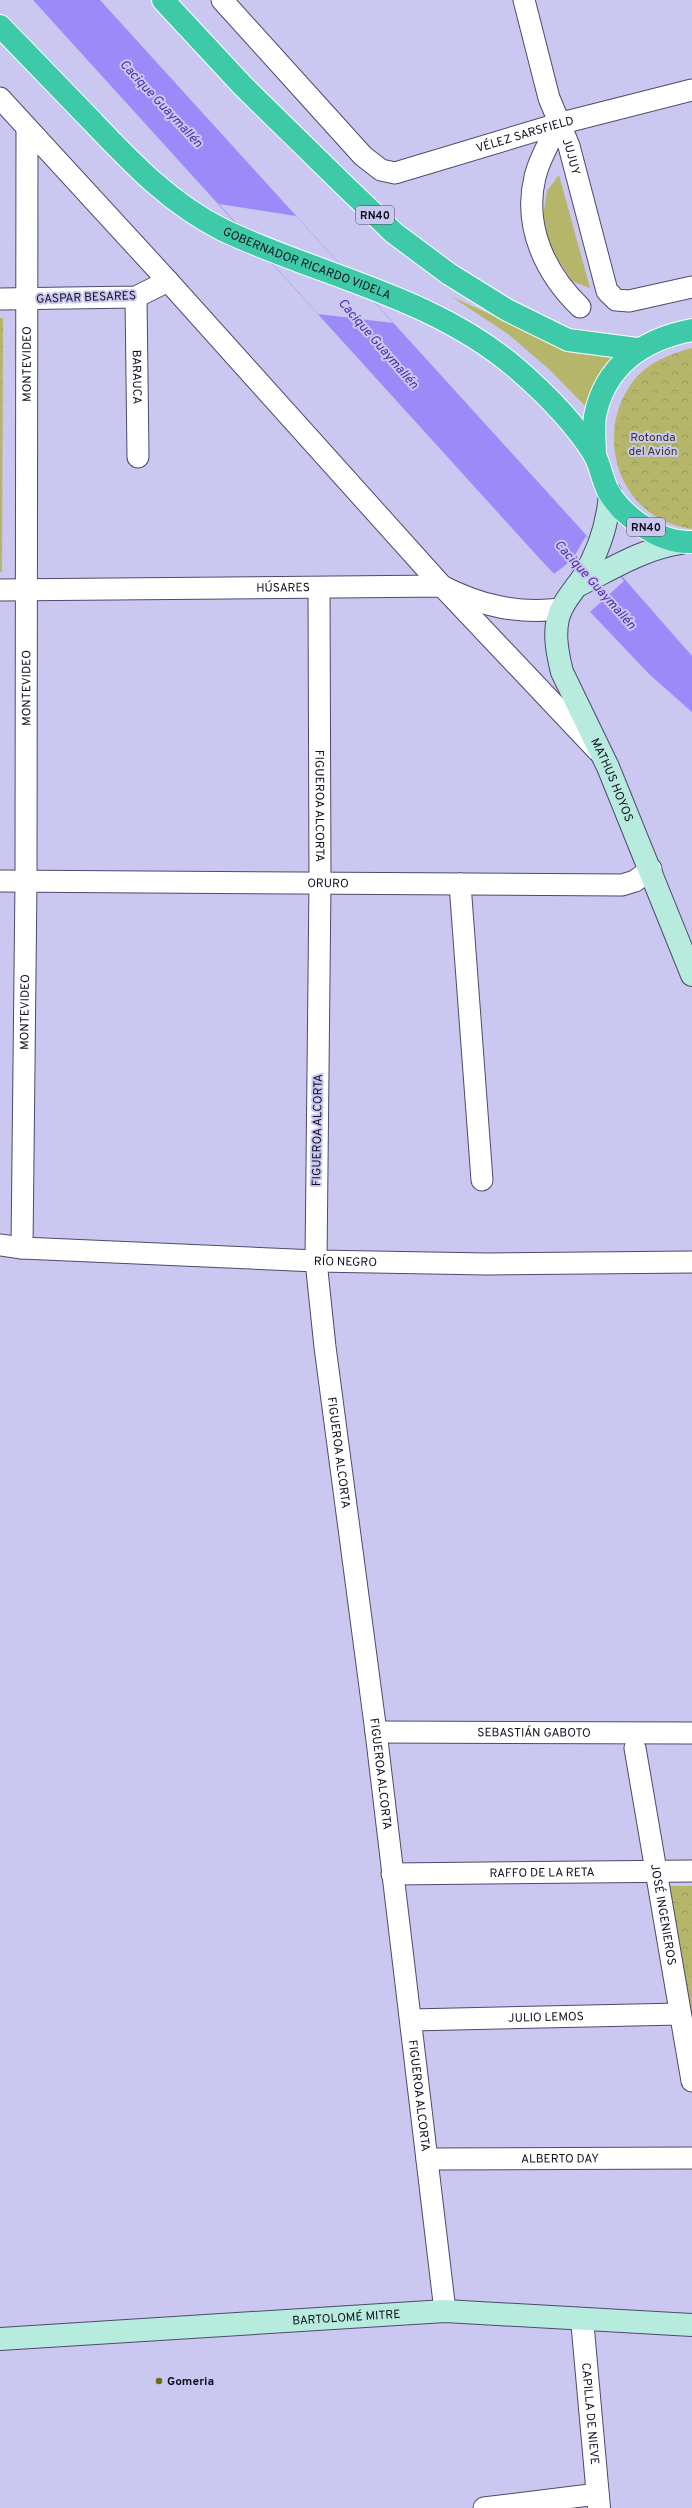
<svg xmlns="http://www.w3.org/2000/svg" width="692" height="2508" font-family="Overpass,sans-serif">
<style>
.grass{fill:#b5b66a}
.park{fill:url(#park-crowns)}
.water{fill:#9b8af8}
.pier{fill:#cac7f1}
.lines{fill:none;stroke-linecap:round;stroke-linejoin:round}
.minor-casing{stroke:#4e4a6d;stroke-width:23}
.tertiary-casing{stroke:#4e4a6d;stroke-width:24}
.secondary-casing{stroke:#4e4a6d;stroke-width:24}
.trunk-casing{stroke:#fff;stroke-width:24}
.minor{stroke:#fff;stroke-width:21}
.tertiary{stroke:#fff;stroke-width:22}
.secondary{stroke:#b7ebde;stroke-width:22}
.trunk{stroke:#3ecaa8;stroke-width:22}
.poi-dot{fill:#6d6c0b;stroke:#cac7f1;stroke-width:1.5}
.labels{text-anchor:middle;stroke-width:4;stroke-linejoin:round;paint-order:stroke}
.shield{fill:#cac7f1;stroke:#48465d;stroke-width:1}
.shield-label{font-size:11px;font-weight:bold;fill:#110f1d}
.street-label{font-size:12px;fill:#110f1d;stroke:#cac7f1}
.park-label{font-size:12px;fill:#373820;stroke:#cac7f1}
.poi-label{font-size:12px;font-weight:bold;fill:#110f1d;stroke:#cac7f1;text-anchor:start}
.water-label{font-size:13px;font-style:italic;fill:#4f29a8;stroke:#cac7f1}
</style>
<defs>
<pattern id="park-crowns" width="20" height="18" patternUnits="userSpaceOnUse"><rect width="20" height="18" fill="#b5b66a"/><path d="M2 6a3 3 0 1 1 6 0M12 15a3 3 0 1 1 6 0" fill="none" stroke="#9b9b5b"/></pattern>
</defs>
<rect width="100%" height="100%" fill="#cac7f1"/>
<path class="grass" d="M 559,175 L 590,288 L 572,281 L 551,249 L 543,218 L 547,191 Z
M 452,297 L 564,347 L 615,357 C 601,371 591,387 586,407 L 550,370 L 508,334 Z"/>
<path class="park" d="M 0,318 L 3,318 L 2,572 L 0,572 Z
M 692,348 L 692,529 C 620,520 591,435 634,380 C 649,362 670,354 692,348 Z
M 668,1886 L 692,1886 L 692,2030 Z"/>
<path class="water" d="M 33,0 L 100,0 L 578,526 L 692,656 L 692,712 L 649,674 L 540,559 Z"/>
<path class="pier" d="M 219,204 L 296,216 L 393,323 L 318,314 Z
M 586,536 L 624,581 L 590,612 L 554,574 L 572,560 Z"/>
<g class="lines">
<g class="minor-casing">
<g id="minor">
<path id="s1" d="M 222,0 L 363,156 L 381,170 L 395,173 L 558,124 L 692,90"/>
<path id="s2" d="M 524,0 L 549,98 L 569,146 L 607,291 L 616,300 L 629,301 L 692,287"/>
<path d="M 0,98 L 168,281 L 442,586 L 598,751"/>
<path d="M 558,124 C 551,140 539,159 535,177 C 523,226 545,273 580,307"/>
<path id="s3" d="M 136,297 L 138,457"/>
<path d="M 0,299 L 136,297 L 168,281"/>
<path id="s4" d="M 319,588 L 320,883 L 316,1261 L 325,1347 L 376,1732 L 445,2311"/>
<path id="s5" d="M 0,590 L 442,586 C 481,606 517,614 561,609"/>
<path id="s6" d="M 0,881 L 622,885 L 635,881 L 651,869"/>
<path d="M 460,884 L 482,1180"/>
<path id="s7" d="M 0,1245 L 22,1248 L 316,1261 L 487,1264 L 692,1262"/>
<path id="s8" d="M 22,1248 L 26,881 L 27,128"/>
<path id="s9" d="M 376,1732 L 692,1733"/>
<path id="s10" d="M 635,1748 L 692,2081"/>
<path id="s11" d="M 392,1874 L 692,1871"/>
<path id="s12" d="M 411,2020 L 680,2014"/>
<path id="s13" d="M 427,2159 L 692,2158"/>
<path d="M 484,2508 L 598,2494"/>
</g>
</g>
<g class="tertiary-casing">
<g id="tertiary">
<path id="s14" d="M 582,2319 L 599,2508"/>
</g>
</g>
<g class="secondary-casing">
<g id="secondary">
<path id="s15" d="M 610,493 C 608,524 599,551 583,577 C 576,588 567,597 562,608 C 552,627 557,652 562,672 L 608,767 L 692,975"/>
<path d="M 577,586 C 612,569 642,549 681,543"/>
<path id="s16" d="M 0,2339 L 445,2311 L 692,2325"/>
</g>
</g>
<g class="trunk-casing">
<g id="trunk">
<path d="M 163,0 L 243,86 L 345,186 L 394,233 L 449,274 L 507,310 L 568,340 L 637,349"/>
<path id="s17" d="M 0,26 C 30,57 60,88 90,119 C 130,161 170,204 223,230 C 320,276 432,296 516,368 C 545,393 573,421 594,454 C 600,464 602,479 608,491 C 623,517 661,544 692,542"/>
<path d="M 595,456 C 595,443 593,428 595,416 C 605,365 644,339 692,330"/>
</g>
</g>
<use href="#minor" class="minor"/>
<use href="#tertiary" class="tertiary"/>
<use href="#secondary" class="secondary"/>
<use href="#trunk" class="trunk"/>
</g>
<circle class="poi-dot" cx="159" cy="2381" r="4"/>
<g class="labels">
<g class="shield">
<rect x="356" y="206" width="38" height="18" rx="3"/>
<rect x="627" y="518" width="38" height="18" rx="3"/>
</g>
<g class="shield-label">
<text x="375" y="219">RN40</text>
<text x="646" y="531">RN40</text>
</g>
<g class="street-label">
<text dy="4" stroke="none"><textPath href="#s1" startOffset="383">VÉLEZ SARSFIELD</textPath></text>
<text dy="4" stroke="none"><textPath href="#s2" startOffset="164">JUJUY</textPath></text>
<text dy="4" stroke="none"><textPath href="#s17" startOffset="394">GOBERNADOR RICARDO VIDELA</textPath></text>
<text transform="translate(86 297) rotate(-2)" y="4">GASPAR BESARES</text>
<text dy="4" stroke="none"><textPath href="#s8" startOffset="884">MONTEVIDEO</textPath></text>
<text dy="4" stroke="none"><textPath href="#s3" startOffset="80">BARAUCA</textPath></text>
<text dy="4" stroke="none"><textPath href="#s5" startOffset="283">HÚSARES</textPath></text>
<text dy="4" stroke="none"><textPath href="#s8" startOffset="560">MONTEVIDEO</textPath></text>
<text dy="4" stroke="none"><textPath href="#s15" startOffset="311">MATHUS HOYOS</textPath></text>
<text dy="4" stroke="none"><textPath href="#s4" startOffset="218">FIGUEROA ALCORTA</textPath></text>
<text dy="4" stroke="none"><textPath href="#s6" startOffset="328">ORURO</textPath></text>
<text dy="4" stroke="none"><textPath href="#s8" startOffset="236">MONTEVIDEO</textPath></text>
<text transform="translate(317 1130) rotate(-89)" y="4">FIGUEROA ALCORTA</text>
<text dy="4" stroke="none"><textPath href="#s7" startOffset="346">RÍO NEGRO</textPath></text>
<text dy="4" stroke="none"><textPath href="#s4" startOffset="866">FIGUEROA ALCORTA</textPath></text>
<text dy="4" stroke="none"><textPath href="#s9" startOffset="158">SEBASTIÁN GABOTO</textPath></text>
<text dy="4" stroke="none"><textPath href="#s4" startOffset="1190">FIGUEROA ALCORTA</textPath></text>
<text dy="4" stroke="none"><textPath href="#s11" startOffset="150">RAFFO DE LA RETA</textPath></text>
<text dy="4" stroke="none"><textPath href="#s10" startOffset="169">JOSÉ INGENIEROS</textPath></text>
<text dy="4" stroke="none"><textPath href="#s12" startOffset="135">JULIO LEMOS</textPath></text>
<text dy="4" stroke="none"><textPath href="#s4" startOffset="1514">FIGUEROA ALCORTA</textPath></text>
<text dy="4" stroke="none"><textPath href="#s13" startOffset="133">ALBERTO DAY</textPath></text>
<text dy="4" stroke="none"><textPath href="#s16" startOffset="347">BARTOLOMÉ MITRE</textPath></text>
<text dy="4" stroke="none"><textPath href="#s14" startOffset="95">CAPILLA DE NIEVE</textPath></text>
</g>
<g class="park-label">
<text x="653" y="441">Rotonda<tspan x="653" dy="14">del Avión</tspan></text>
</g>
<g class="poi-label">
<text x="167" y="2385">Gomeria</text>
</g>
<g class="water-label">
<text transform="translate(162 103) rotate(47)" y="5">Cacique Guaymallén</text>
<text transform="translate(379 343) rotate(49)" y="5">Cacique Guaymallén</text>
<text transform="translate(596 584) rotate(48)" y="5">Cacique Guaymallén</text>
</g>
</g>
</svg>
